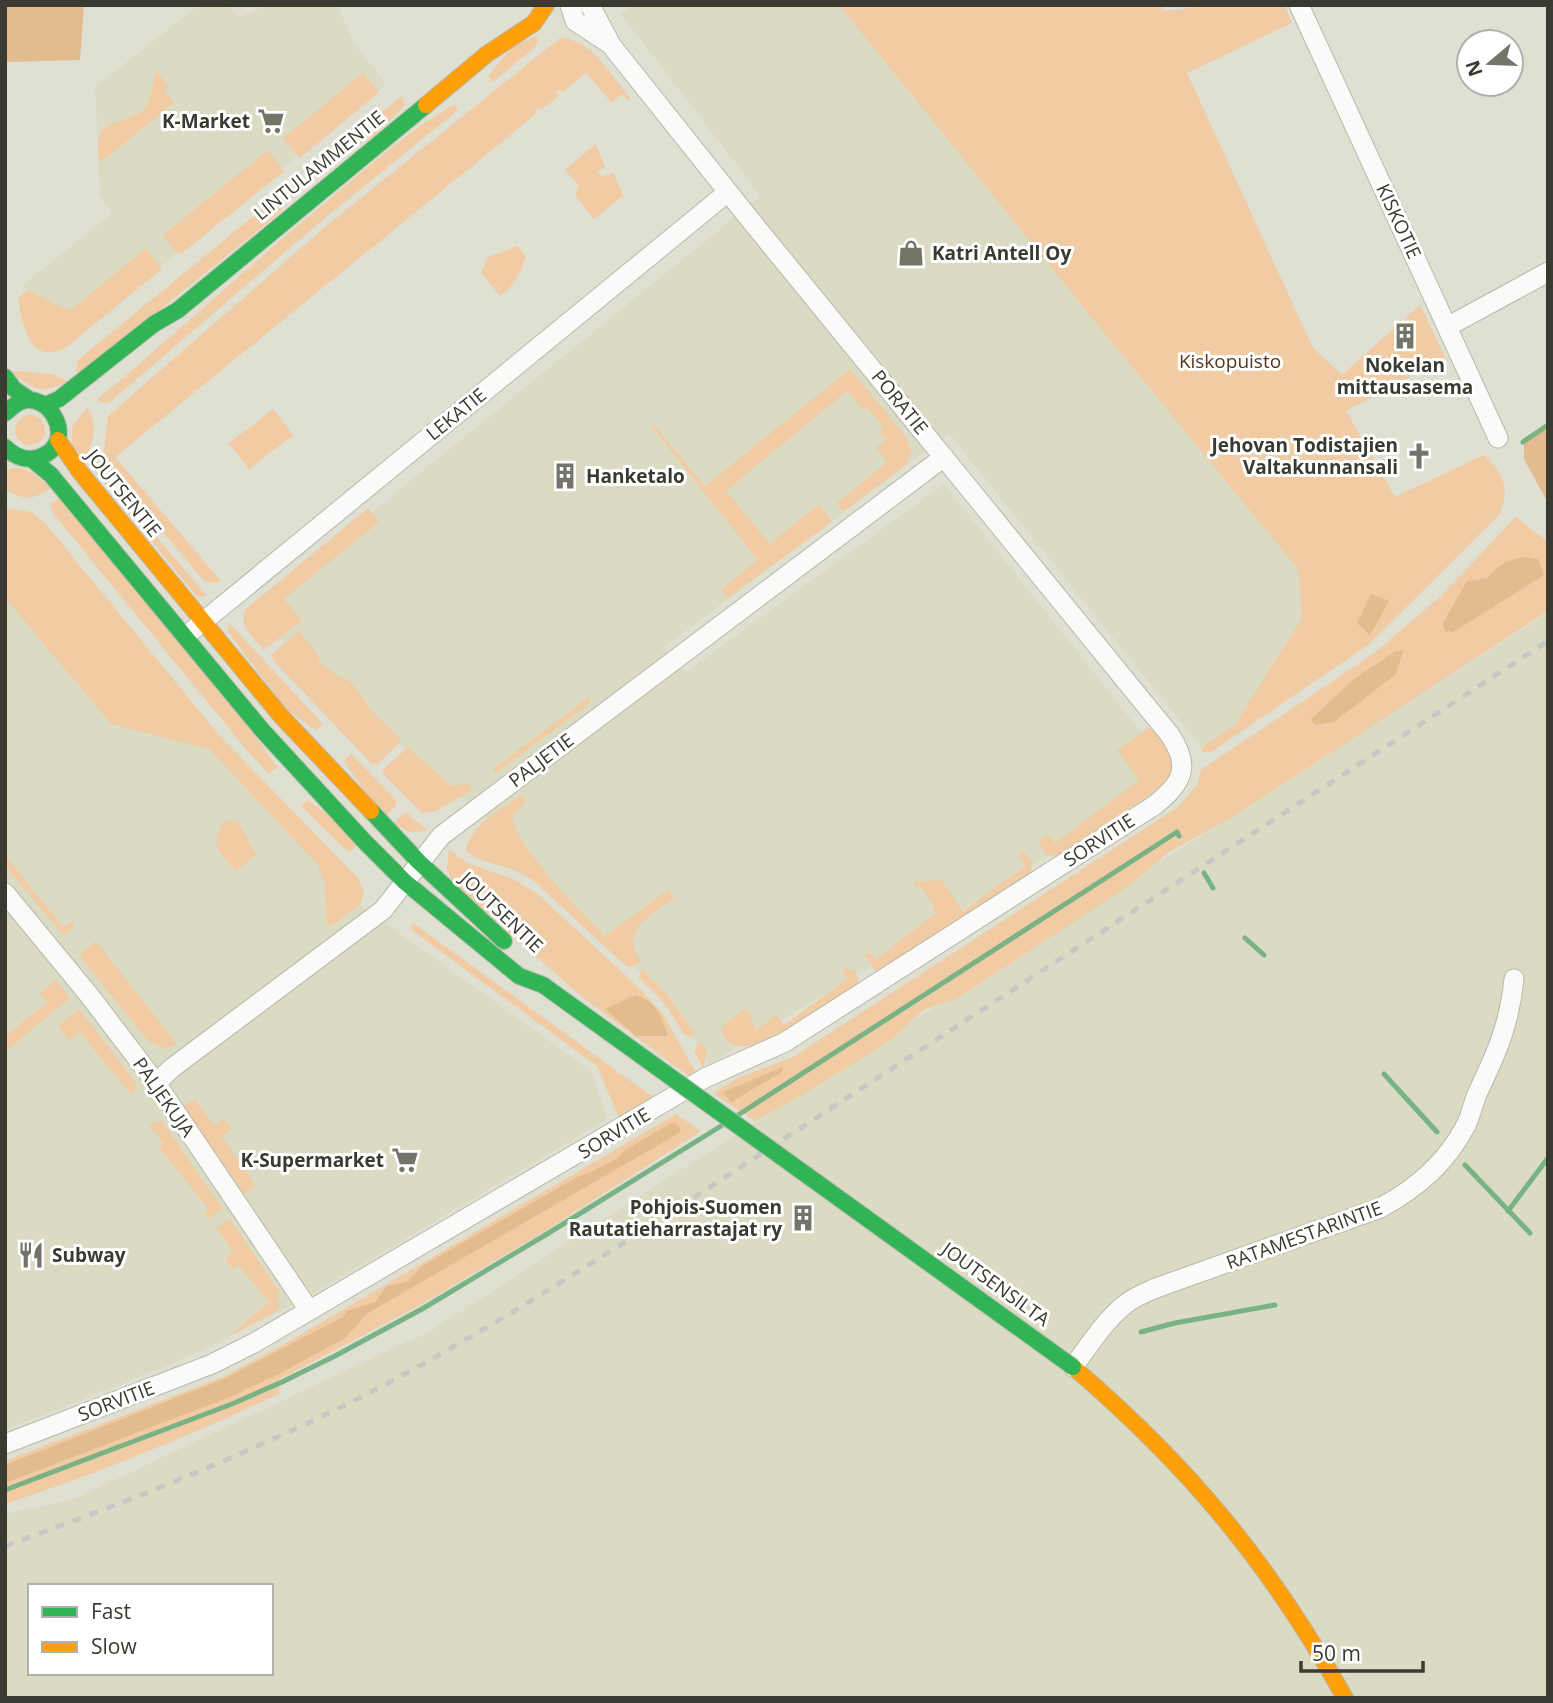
<svg xmlns="http://www.w3.org/2000/svg" width="1553" height="1703" font-family="'Open Sans',sans-serif">
<style>
.built{fill:#dbdbc4;fill-rule:evenodd}
.green{fill:#f0cba3}
.forest{fill:#e2bb8f}
.lines{fill:none;stroke-linecap:round;stroke-linejoin:round}
.stream{stroke:#79b284;stroke-width:5}
.street-casing{stroke:#b8b8ad;stroke-width:21}
.fast-casing{stroke:#b8b8ad;stroke-width:18}
.slow-casing{stroke:#b8b8ad;stroke-width:18}
.street{stroke:#fafaf8;stroke-width:19}
.fast{stroke:#30b455;stroke-width:16}
.slow{stroke:#ff9f0a;stroke-width:16}
.rail{stroke:#c7c7c4;stroke-width:5;stroke-dasharray:9 9;stroke-linecap:butt}
.fast-bridge-casing{stroke:#b8b8ad;stroke-width:18;stroke-linecap:butt}
.fast-bridge{stroke:#30b455;stroke-width:16}
.labels{text-anchor:middle;stroke-width:6;stroke-linejoin:round;paint-order:stroke}
.poi-label{font-size:19px;font-weight:bold;fill:#3a3a30;stroke:#fff;text-anchor:end}
.street-label{font-size:19px;fill:#3a3a30;stroke:#fff}
.park-label{font-size:19px;fill:#56391b;stroke:#fff}
</style>
<rect width="100%" height="100%" fill="#dfdfd2"/>
<path class="built" d="M 199,5 L 229,5 L 238,17 L 268,5 L 338,5 L 353,42 L 386,84 L 115,304 L 65,313 L 31,295 L 23,285 L 113,212 L 100,195 L 95,87 Z
M 632,5 L 839,5 L 1092,318 L 1299,569 L 1302,618 L 1234,726 L 1201,747 L 949,433 L 664,647 L 685,673 L 944,484 L 1170,769 L 1051,854 L 710,1064 L 668,1004 L 631,962 L 564,895 L 487,820 L 249,612 L 761,196 L 621,14 Z
M 5,598 L 111,724 L 209,749 L 318,865 L 325,884 L 326,920 L 331,927 L 360,905 L 591,1071 L 607,1119 L 302,1300 L 188,1357 L 5,1430 Z
M 1548,613 L 1548,1698 L 5,1698 L 5,1514 L 74,1499 L 432,1330 ZM 30,1586 L 271,1586 L 271,1673 L 30,1673 Z"/>
<path class="green" d="M 839,5 L 1162,5 L 1165,11 L 1214,5 L 1284,5 L 1292,23 L 1187,73 L 1313,348 L 1342,375 L 1420,305 L 1445,357 L 1346,411 L 1395,497 L 1484,455 C 1504,476 1510,485 1500,514 L 1368,645 L 1211,752 L 1202,752 L 1201,747 L 1234,726 L 1302,618 L 1298,569 L 1092,318 Z
M 536,36 L 538,41 L 535,47 L 493,82 L 488,76 L 512,47 Z
M 560,38 C 591,38 612,76 629,97 L 629,102 L 622,94 L 612,103 L 586,73 L 563,92 L 560,90 L 556,93 L 559,96 L 541,110 L 539,108 L 535,111 L 536,114 L 115,457 L 221,581 L 215,583 L 204,581 L 103,460 L 108,416 L 324,228 Z
M 156,71 L 169,87 L 164,90 L 174,103 L 101,162 C 98,157 98,153 98,146 C 96,117 131,125 145,108 C 152,99 153,81 156,71 Z
M 363,73 L 378,91 L 377,94 L 300,158 L 283,138 Z
M 402,96 L 405,105 L 375,135 L 338,156 L 334,150 Z
M 455,104 L 458,110 L 320,222 L 110,402 L 102,403 L 98,399 C 177,333 252,263 332,197 C 372,164 409,130 455,104 Z
M 596,144 L 605,167 L 598,170 L 601,177 L 614,173 L 623,196 L 594,219 L 575,195 L 579,186 L 565,170 Z
M 268,150 L 284,171 L 181,254 L 176,252 L 163,235 Z
M 299,179 L 303,185 L 277,215 L 79,375 L 76,370 L 78,360 Z
M 518,246 L 526,257 C 520,274 515,285 500,296 L 481,272 L 488,257 Z
M 146,248 L 162,269 L 65,348 C 29,366 23,325 18,299 L 27,290 L 63,308 L 72,309 Z
M 850,369 L 906,437 L 911,452 L 907,464 L 843,512 L 837,503 L 887,462 L 876,448 L 886,440 L 879,431 L 883,427 L 867,407 L 863,410 L 847,391 L 726,491 L 770,544 L 818,505 L 820,505 L 832,522 L 726,599 L 721,589 L 758,560 L 652,427 L 652,423 L 705,486 Z
M 23,371 L 54,375 L 69,382 C 36,394 38,390 10,372 Z
M 87,407 C 98,423 94,442 85,459 L 72,446 L 72,427 Z
M 273,409 L 293,435 L 249,469 L 229,443 Z
M15 430a15 15 0 1 1 30 0a15 15 0 1 1-30 0Z
M 16,468 L 26,469 L 52,487 C 35,500 24,501 5,489 L 5,470 Z
M 94,470 L 105,477 L 207,596 L 197,597 Z
M 60,497 L 248,726 L 277,767 L 269,774 L 246,749 L 52,512 L 50,505 Z
M 5,508 L 31,512 L 44,522 L 219,735 L 359,879 L 364,892 L 360,905 L 330,927 L 326,920 L 325,884 L 318,865 L 209,749 L 111,724 L 5,598 Z
M 368,508 L 379,522 L 284,599 L 302,621 L 264,650 C 254,638 237,626 246,609 Z
M 1516,517 L 1548,542 L 1548,611 L 1234,816 L 1169,852 L 1131,884 L 967,992 L 958,998 L 925,1009 L 888,1042 L 814,1088 L 755,1121 L 713,1093 L 738,1078 L 793,1057 L 1178,807 L 1197,785 L 1201,770 L 1373,654 L 1440,597 Z
M 229,623 L 323,724 L 315,730 L 286,709 L 228,632 Z
M 299,631 L 320,657 L 317,660 L 339,677 L 349,680 L 374,713 L 400,738 L 400,742 L 378,764 L 371,763 L 273,660 L 272,654 Z
M 588,698 L 590,703 L 496,773 L 493,769 Z
M 1148,728 L 1154,729 L 1172,753 L 1173,774 L 1162,787 L 1057,856 L 1046,855 L 1040,845 L 1040,840 L 1048,834 L 1055,843 L 1139,780 L 1117,750 Z
M 408,747 L 450,785 L 456,786 L 467,782 L 472,790 L 436,811 L 422,813 L 383,774 L 384,769 Z
M 351,754 L 396,800 L 396,805 L 386,816 L 364,791 L 344,761 Z
M 522,795 L 525,803 L 513,814 C 509,840 585,916 605,936 L 669,889 L 674,898 C 652,915 618,930 641,961 L 632,967 L 627,967 L 534,881 L 517,871 L 479,859 L 466,851 C 469,826 503,808 522,795 Z
M 308,800 L 337,822 L 358,844 L 351,851 L 347,851 L 301,806 Z
M 406,812 L 428,831 L 409,832 L 394,823 Z
M 228,820 L 238,821 L 256,855 L 235,871 L 216,846 L 220,826 Z
M 449,849 L 469,864 L 513,879 L 536,893 L 633,982 L 663,1014 L 696,1073 L 690,1077 L 581,996 L 454,885 L 447,869 Z
M 1022,853 L 1026,854 L 1033,864 L 1030,873 L 881,970 L 875,970 L 865,956 L 867,951 L 876,959 L 936,913 L 932,907 L 934,905 L 919,885 L 916,887 L 913,882 L 941,880 L 963,911 L 1025,866 L 1018,855 Z
M 5,855 L 63,927 L 74,921 L 74,926 L 64,936 L 5,866 Z
M 412,924 L 416,925 L 654,1098 L 619,1118 L 597,1066 L 414,932 L 411,927 Z
M 96,941 L 177,1044 L 166,1049 L 149,1042 L 81,958 L 81,953 Z
M 642,968 L 653,982 L 660,986 L 694,1032 L 694,1035 L 689,1037 L 684,1034 L 664,1003 L 639,978 Z
M 846,968 L 855,971 L 858,978 L 857,986 C 835,1000 730,1083 721,1027 L 746,1008 L 753,1017 L 750,1020 L 757,1029 L 777,1015 L 784,1025 L 847,979 L 842,971 Z
M 55,980 L 70,998 L 5,1052 L 5,1036 L 47,1003 L 40,993 Z
M 79,1009 L 135,1082 L 137,1089 L 131,1095 L 80,1032 L 69,1040 L 58,1026 Z
M 700,1042 L 703,1043 L 707,1052 L 703,1068 L 694,1051 Z
M 196,1100 L 214,1125 L 224,1119 L 232,1129 L 222,1137 L 239,1162 L 249,1155 L 255,1164 L 246,1171 L 255,1186 L 243,1195 L 182,1106 Z
M 676,1114 L 701,1131 L 545,1231 L 420,1305 L 280,1379 L 279,1394 C 189,1436 99,1473 5,1504 L 5,1461 L 223,1377 L 295,1338 Z
M 162,1121 L 223,1209 L 209,1218 L 204,1213 L 208,1209 L 159,1147 L 163,1143 L 148,1124 Z
M 230,1219 L 278,1290 L 279,1307 L 275,1312 L 229,1336 L 269,1302 L 239,1266 L 234,1270 L 225,1259 L 233,1252 L 216,1228 Z"/>
<path class="forest" d="M 7,5 L 84,5 L 80,60 L 7,62 Z
M 1548,425 L 1548,503 L 1524,459 L 1524,439 Z
M 1526,557 L 1538,559 L 1544,575 L 1453,632 L 1445,631 L 1443,623 L 1467,581 L 1488,578 C 1498,564 1510,559 1526,557 Z
M 1371,594 L 1389,601 L 1370,635 L 1357,623 Z
M 1396,651 L 1403,651 L 1396,674 L 1334,722 L 1315,725 L 1311,719 L 1354,679 Z
M 635,995 C 656,1000 662,1017 668,1036 L 636,1036 L 605,1009 Z
M 783,1067 L 782,1072 L 731,1102 L 723,1092 Z
M 671,1123 L 676,1123 L 681,1129 L 679,1133 L 368,1313 L 345,1338 L 279,1374 L 230,1397 L 5,1483 L 5,1465 L 224,1379 L 343,1317 L 347,1311 L 375,1302 L 387,1286 L 407,1282 L 422,1266 L 579,1176 L 593,1171 L 617,1159 L 624,1151 Z"/>
<g class="lines">
<path class="stream" d="M 1523,442 L 1548,425
M 1204,873 L 1213,888
M 1245,938 L 1264,955
M 1384,1074 L 1437,1132
M 738,1115 L 1177,832 L 1179,836
M 1465,1165 L 1530,1233
M 1508,1211 L 1548,1158
M 1141,1332 L 1175,1323 L 1275,1305
M 5,1490 L 232,1404 L 282,1382 L 335,1356 L 422,1309 L 547,1234 L 721,1126"/>
<g class="street-casing">
<path id="street" d="M 570,5 L 575,21 L 610,44
M 1299,5 L 1498,438
M 1447,327 L 1548,272
M 193,630 L 728,192
M 5,893 L 89,995 L 156,1083 L 309,1310
M 156,1083 L 172,1068 L 383,910 L 441,836 L 944,457
M 1073,1367 C 1088,1347 1103,1323 1122,1307 C 1131,1298 1145,1293 1156,1288 L 1380,1208 C 1416,1189 1446,1163 1465,1127 C 1471,1116 1473,1103 1478,1092 C 1498,1050 1509,1025 1514,979
M 5,1444 L 212,1364 L 254,1343 L 705,1078 L 785,1042 L 1155,805 C 1183,782 1191,767 1170,735 L 748,217 L 611,45 L 590,5"/>
</g>
<g class="fast-casing">
<path id="fast" d="M 5,377 L 14,389 L 30,400
M 45,405 L 59,399 L 154,324 L 178,310 L 426,105
M 5,413 C 9,410 14,405 18,403 C 48,387 80,442 40,457 C 26,462 15,457 5,447
M 33,460 L 51,475 L 262,730 L 365,842 L 405,882 L 519,976 L 543,985
M 371,811 L 419,862 L 504,941"/>
</g>
<g class="slow-casing">
<path id="slow" d="M 426,105 L 487,54 L 534,23 L 546,5
M 58,440 L 80,472 L 281,716 L 371,811
M 1073,1367 C 1190,1467 1270,1564 1345,1698"/>
</g>
<use href="#street" class="street"/>
<use href="#fast" class="fast"/>
<use href="#slow" class="slow"/>
<path class="rail" d="M 5,1546 C 117,1506 228,1462 335,1410 C 440,1359 539,1296 638,1234 L 1548,641"/>
<g class="fast-bridge-casing">
<path id="fast-bridge" d="M 543,985 L 1073,1367"/>
</g>
<use href="#fast-bridge" class="fast-bridge"/>
</g>
<defs>
<g id="supermarket-bare" transform="scale(2.1)"><path d="M-6-5.5h2.5l.6 2H6L4.5 2H-2.5L-4.4-4H-6ZM-1.5 3.2a1.3 1.3 0 1 0 .1 0ZM3 3.2a1.3 1.3 0 1 0 .1 0Z" fill="#747469" stroke="#fff" stroke-width="2.5" paint-order="stroke"/></g>
<g id="shop-bare" transform="scale(2.1)"><path d="M-5-2.5h2.3a2.7 3.5 0 0 1 5.4 0H5L5.5 6h-11ZM-1.5-2.5h3a1.5 2.3 0 0 0-3 0Z" fill="#747469" stroke="#fff" stroke-width="2.5" paint-order="stroke"/></g>
<g id="building-bare" transform="scale(2.1)"><path d="M-4-6H4V6H1V3H-1V6H-4ZM-2.5-4.3h1.7v1.8h-1.7ZM.8-4.3h1.7v1.8H.8ZM-2.5-1h1.7V.8h-1.7ZM.8-1h1.7V.8H.8Z" fill="#747469" stroke="#fff" stroke-width="2.5" paint-order="stroke"/></g>
<g id="church-bare" transform="scale(2.1)"><path d="M-1.2-6h2.4v3.5h3.3v2.4h-3.3V6h-2.4V-.1h-3.3v-2.4h3.3Z" fill="#747469" stroke="#fff" stroke-width="2.5" paint-order="stroke"/></g>
<g id="restaurant-bare" transform="scale(2.1)"><path d="M-5-6h1v4h1v-4h1v4h1v-4h1v5L-1.5 .5V6h-2V.5L-5-1ZM5-6V6H3V1.5H1.5Q1.5-4 5-6Z" fill="#747469" stroke="#fff" stroke-width="2.5" paint-order="stroke"/></g>
</defs>
<g fill-rule="evenodd">
<use href="#supermarket-bare" x="271" y="121"/>
<use href="#shop-bare" x="911" y="253"/>
<use href="#building-bare" x="1405" y="336"/>
<use href="#church-bare" x="1419" y="456"/>
<use href="#building-bare" x="565" y="476"/>
<use href="#supermarket-bare" x="405" y="1160"/>
<use href="#building-bare" x="803" y="1218"/>
<use href="#restaurant-bare" x="31" y="1255"/>
</g>
<g class="labels">
<g class="poi-label">
<text x="250" y="128">K-Market</text>
<text x="932" y="260" text-anchor="start">Katri Antell Oy</text>
<text x="1405" y="372" text-anchor="middle">Nokelan<tspan x="1405" dy="22">mittausasema</tspan></text>
<text x="1398" y="452">Jehovan Todistajien<tspan x="1398" dy="22">Valtakunnansali</tspan></text>
<text x="586" y="483" text-anchor="start">Hanketalo</text>
<text x="384" y="1167">K-Supermarket</text>
<text x="782" y="1214">Pohjois-Suomen<tspan x="782" dy="22">Rautatieharrastajat ry</tspan></text>
<text x="52" y="1262" text-anchor="start">Subway</text>
</g>
<g class="street-label">
<text transform="translate(319 165) rotate(-39)" y="7">LINTULAMMENTIE</text>
<text transform="translate(1399 221) rotate(65)" y="7">KISKOTIE</text>
<text transform="translate(900 402) rotate(51)" y="7">PORATIE</text>
<text transform="translate(456 414) rotate(-39)" y="7">LEKATIE</text>
<text transform="translate(124 493) rotate(51)" y="7">JOUTSENTIE</text>
<text transform="translate(541 760) rotate(-37)" y="7">PALJETIE</text>
<text transform="translate(1099 840) rotate(-33)" y="7">SORVITIE</text>
<text transform="translate(502 912) rotate(44)" y="7">JOUTSENTIE</text>
<text transform="translate(164 1097) rotate(55)" y="7">PALJEKUJA</text>
<text transform="translate(614 1133) rotate(-31)" y="7">SORVITIE</text>
<text transform="translate(1304 1235) rotate(-20)" y="7">RATAMESTARINTIE</text>
<text transform="translate(996 1284) rotate(36)" y="7">JOUTSENSILTA</text>
<text transform="translate(116 1401) rotate(-21)" y="7">SORVITIE</text>
</g>
<g class="park-label">
<text x="1230" y="368">Kiskopuisto</text>
</g>
</g>
<rect width="1553" height="1703" fill="none" stroke="#3a3a30" stroke-width="14"/>
<rect x="28" y="1584" width="245" height="91" fill="#ffffff" stroke="#b0b0ac" stroke-width="2"/>
<rect x="42" y="1607" width="35" height="10" fill="#30b455" stroke="#b0b0ac" stroke-width="2"/>
<text x="91" y="1619" font-size="21" fill="#3a3a30">Fast</text>
<rect x="42" y="1642" width="35" height="10" fill="#ff9f0a" stroke="#b0b0ac" stroke-width="2"/>
<text x="91" y="1654" font-size="21" fill="#3a3a30">Slow</text>
<g transform="translate(1490 63) rotate(251)"><circle r="33" fill="#ffffff" stroke="#b0b0ac" stroke-width="2"/>
<path d="M0-5L12 26L0 18L-12 26Z" fill="#747469"/>
<text y="-10" font-size="19" font-weight="bold" text-anchor="middle" fill="#3a3a30">N</text>
</g>
<path d="M1301 1661v10h122v-10" fill="none" stroke="#3a3a30" stroke-width="3.5"/>
<text x="1312" y="1661" font-size="21" fill="#3a3a30" stroke="#ffffff" stroke-width="5" paint-order="stroke">50 m</text>
</svg>
